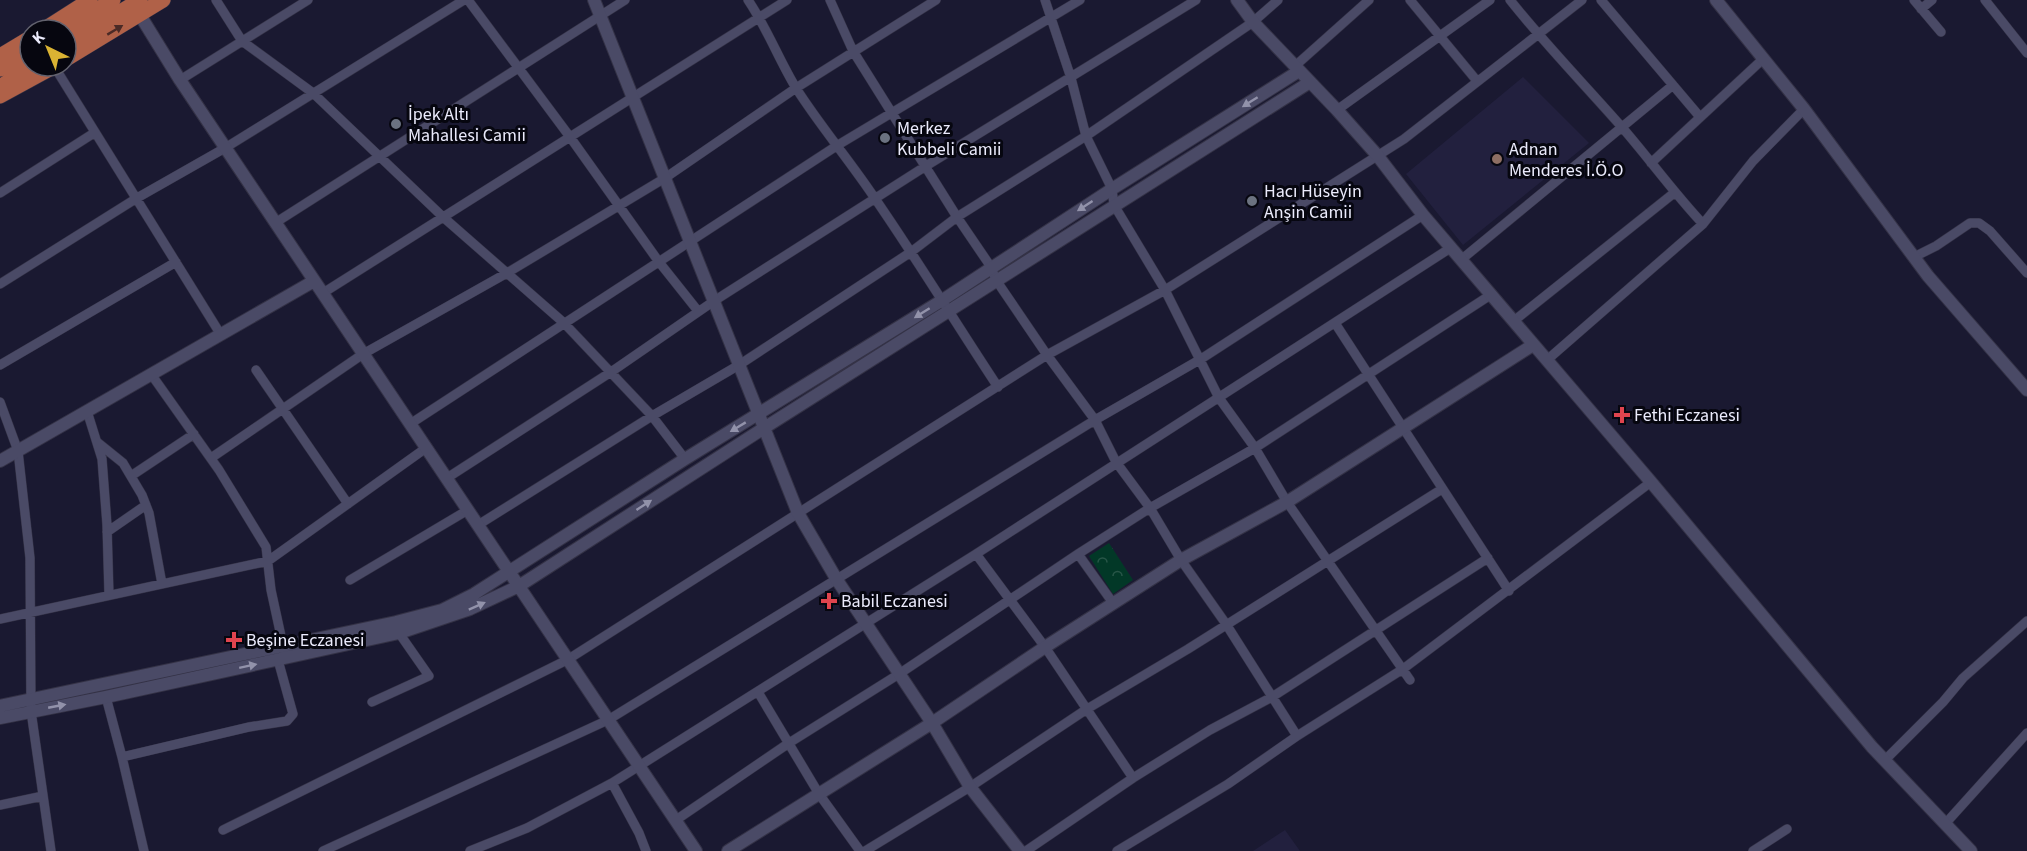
<svg xmlns="http://www.w3.org/2000/svg" width="2027" height="851" font-family="'Source Sans 3',sans-serif">
<style>
.built{fill:#22203e}
.park{fill:url(#park-crowns)}
.lines{fill:none;stroke-linecap:round;stroke-linejoin:round}
.minor-casing{stroke:#343246;stroke-width:10}
.tertiary-casing{stroke:#343246;stroke-width:14}
.trunk-casing{stroke:#343246;stroke-width:16}
.minor{stroke:#4a4a66;stroke-width:9}
.tertiary{stroke:#4a4a66;stroke-width:12}
.trunk{stroke:#b06148;stroke-width:15}
.oneway{fill:#4a2a26}
.oneway2{fill:#9292aa}
.worship-dot{fill:#6b7280;stroke:#06060f;stroke-width:2}
.education-dot{fill:#8d6e63;stroke:#06060f;stroke-width:2}
.health-dot{fill:#e0444e;stroke:#06060f;stroke-width:2}
.labels{text-anchor:middle;stroke-width:6;stroke-linejoin:round;paint-order:stroke}
.poi-label{font-size:18px;fill:#ebebfc;stroke:#06060f;text-anchor:start}
</style>
<defs>
<pattern id="park-crowns" width="20" height="18" patternUnits="userSpaceOnUse" patternTransform="scale(1.5)"><rect width="20" height="18" fill="#023827"/><path d="M2 6a3 3 0 1 1 6 0M12 15a3 3 0 1 1 6 0" fill="none" stroke="#275547"/></pattern>
</defs>
<rect width="100%" height="100%" fill="#1a1931"/>
<path class="built" d="M 1523,77 L 1589,143 L 1463,245 L 1406,174 Z
M 1285,830 L 1300,851 L 1253,851 Z"/>
<path class="park" d="M 1109,543 L 1133,580 L 1113,594 L 1089,556 Z"/>
<g class="lines">
<g class="minor-casing">
<path id="minor" d="M 216,0 L 242,41 L 313,93 L 443,217 L 564,323 L 652,416 L 685,459
M 468,0 L 570,137 L 659,262 L 698,311
M 748,0 C 767,28 779,60 796,88 C 820,126 851,162 876,200 C 918,261 957,325 998,387
M 830,0 L 853,51 L 957,217 L 991,267 L 996,280 L 1047,355 L 1095,420 L 1116,462 L 1150,508 L 1181,560 L 1226,624 L 1297,736
M 1045,0 L 1071,78 L 1086,136 L 1112,189 L 1114,205 L 1165,290 L 1219,398 L 1255,448 L 1287,502 L 1410,680
M 1410,0 L 1477,81
M 1510,0 C 1545,44 1583,83 1620,125 C 1648,157 1673,192 1703,224
M 1601,0 L 1700,117
M 1914,0 L 1941,32
M 1985,0 L 2027,53
M 1921,9 L 1932,0
M 54,66 L 221,335
M 1295,66 L 1369,0
M 180,80 L 308,0
M 1337,110 L 1490,0
M 1651,163 L 1763,59
M 0,193 L 94,133
M 275,223 L 625,0
M 1914,257 L 1936,246 L 1970,223 L 1979,223 L 1990,231 L 2027,273
M 1462,259 L 1673,85
M 0,284 L 137,198 L 225,148 L 464,0
M 323,293 L 787,0
M 1515,320 L 1674,193
M 1335,323 L 1509,591
M 1547,360 L 1703,224 L 1753,161 L 1804,109
M 0,365 L 176,262
M 256,370 L 348,504
M 151,374 L 219,470 L 266,547 L 271,590 L 284,650
M 0,402 L 18,451 L 30,558 L 31,711 L 51,851
M 87,411 L 102,459 L 107,525 L 109,595
M 410,424 L 838,145 L 1080,0
M 97,442 L 123,463 L 142,495 L 149,513 L 162,584
M 211,458 L 363,354 L 507,273 L 665,178 L 796,88 L 936,0
M 131,476 L 194,434
M 447,478 L 611,372 L 714,301 L 926,166 L 1196,0
M 478,525 L 652,416 L 739,365 L 911,252 L 957,217 L 1086,136 L 1253,22 L 1278,0
M 107,532 L 146,505
M 976,554 L 1045,647 L 1133,778
M 1078,554 L 1113,603
M 350,580 L 468,510
M 0,619 L 268,561 L 426,448
M 758,692 L 819,794 L 860,851
M 106,697 L 122,757 L 144,851
M 372,702 L 429,676 L 399,633
M 122,757 L 249,727 L 287,721 L 293,714 L 278,660
M 1885,760 L 1943,702 L 1963,678 L 2027,621
M 612,783 L 639,833 L 646,851
M 0,805 L 43,796
M 676,820 L 789,743 L 899,674 L 1078,554 L 1150,508 L 1255,448 L 1492,294
M 1945,824 L 2027,733
M 223,830 L 567,660 L 1047,355 L 1165,290 L 1404,139 L 1582,0
M 323,851 L 608,720 L 1095,420 L 1201,359 L 1423,215
M 470,851 L 527,828 L 612,783 L 976,554 L 1452,247
M 865,851 L 970,787 L 1087,709 L 1188,649 L 1442,489
M 1026,851 L 1133,778 L 1210,730 L 1272,697 L 1488,558
M 1117,851 L 1228,784 L 1297,736 L 1403,669 L 1651,482
M 1753,851 L 1787,829"/>
</g>
<g class="tertiary-casing">
<path id="tertiary" d="M 594,0 L 798,513 L 837,580 L 932,723 L 970,787 L 1020,851
M 1237,0 L 1253,22 L 1337,110 L 1377,155 L 1423,215 L 1651,482 L 1872,747 L 1971,851
M 1716,0 L 1804,109 L 1928,276 L 2027,390
M 143,20 L 180,80 L 696,851
M 0,461 L 314,281
M 0,706 L 396,622 L 442,610 L 474,594 L 685,459 L 941,301 L 1112,189 L 1299,71
M 0,718 L 106,697 L 399,633 L 470,609 L 519,586 L 764,428 L 1310,82
M 728,851 L 932,723 L 1045,647 L 1181,560 L 1287,502 L 1533,345"/>
</g>
<g class="trunk-casing">
<path id="trunk" d="M 43,30 L 90,0
M 64,30 L 113,0
M 66,45 L 140,0
M 0,56 L 30,38
M 66,59 L 163,0
M 0,69 L 30,51
M 3,85 L 32,66
M 0,96 L 55,66"/>
</g>
<use href="#minor" class="minor"/>
<use href="#tertiary" class="tertiary"/>
<use href="#trunk" class="trunk"/>
</g>
<defs><path id="oneway-solid" d="M-6-.8H1V-3.2L6.5 0L1 3.2V.8H-6Z" transform="scale(1.5)"/></defs>
<use class="oneway" href="#oneway-solid" transform="translate(115 30) rotate(-31)"/>
<g class="oneway2">
<use href="#oneway-solid" transform="translate(1250 102) rotate(148)"/>
<use href="#oneway-solid" transform="translate(1085 206) rotate(147)"/>
<use href="#oneway-solid" transform="translate(922 313) rotate(148)"/>
<use href="#oneway-solid" transform="translate(738 427) rotate(149)"/>
<use href="#oneway-solid" transform="translate(644 505) rotate(-33)"/>
<use href="#oneway-solid" transform="translate(477 606) rotate(-24)"/>
<use href="#oneway-solid" transform="translate(248 666) rotate(-12)"/>
<use href="#oneway-solid" transform="translate(57 706) rotate(-11)"/>
</g>
<g class="worship-dot">
<circle cx="396" cy="124" r="6"/>
<circle cx="885" cy="138" r="6"/>
<circle cx="1252" cy="201" r="6"/>
</g>
<circle class="education-dot" cx="1497" cy="159" r="6"/>
<g class="health-dot">
<path d="M1619 406h6v6h6v6h-6v6h-6v-6h-6v-6h6z"/>
<path d="M826 592h6v6h6v6h-6v6h-6v-6h-6v-6h6z"/>
<path d="M231 631h6v6h6v6h-6v6h-6v-6h-6v-6h6z"/>
</g>
<g class="labels">
<g class="poi-label">
<text x="408" y="120">İpek Altı<tspan x="408" dy="21">Mahallesi Camii</tspan></text>
<text x="897" y="134">Merkez<tspan x="897" dy="21">Kubbeli Camii</tspan></text>
<text x="1509" y="155">Adnan<tspan x="1509" dy="21">Menderes İ.Ö.O</tspan></text>
<text x="1264" y="197">Hacı Hüseyin<tspan x="1264" dy="21">Anşin Camii</tspan></text>
<text x="1634" y="421">Fethi Eczanesi</text>
<text x="841" y="607">Babil Eczanesi</text>
<text x="246" y="646">Beşine Eczanesi</text>
</g>
</g>
<g transform="translate(48 48) rotate(317)"><circle r="28" fill="#06060f" stroke="#62626e" stroke-width="1.5"/>
<path d="M0-4.5L10 22L0 15L-10 22Z" fill="#dab333"/>
<text y="-9" font-size="16" font-weight="bold" text-anchor="middle" fill="#ebebfc">K</text>
</g>
</svg>
